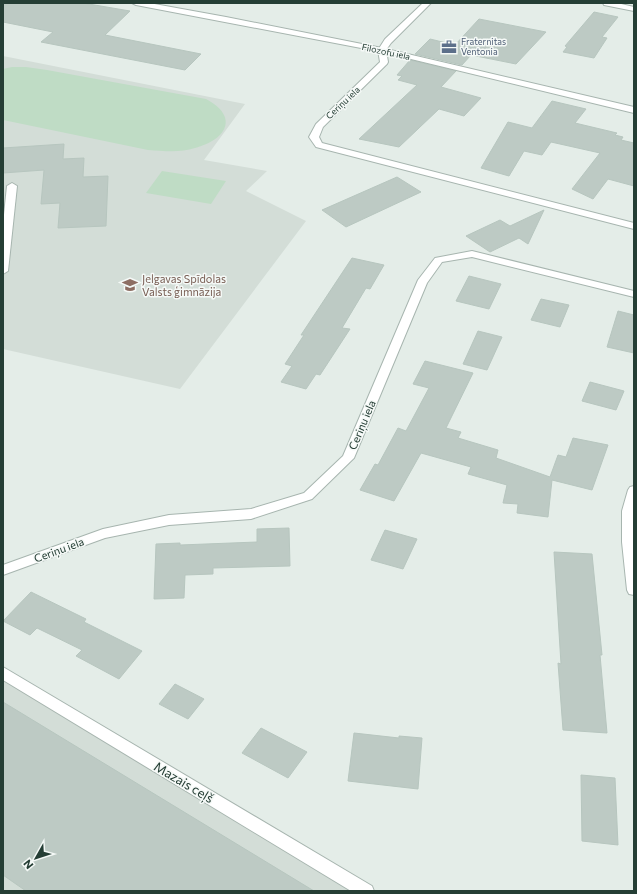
<svg xmlns="http://www.w3.org/2000/svg" width="637" height="894" font-family="Commissioner,sans-serif">
<style>
.built{fill:#d3ddd7}
.green{fill:#bfdcc5}
.building{fill:#bdcac4;stroke:#b7c6bf}
.lines{fill:none;stroke-linecap:round;stroke-linejoin:round}
.service-casing{stroke:#a7b5af;stroke-width:2}
.minor-casing{stroke:#a7b5af;stroke-width:2}
.tertiary-casing{stroke:#a7b5af;stroke-width:2}
.service{fill:#fff;fill-rule:evenodd}
.minor{fill:#fff;fill-rule:evenodd}
.tertiary{fill:#fff;fill-rule:evenodd}
.labels{text-anchor:middle;stroke-width:3;stroke-linejoin:round;paint-order:stroke}
.far-service-label{font-size:9px;fill:#4e5e75;stroke:#f5f9f7;text-anchor:start}
.far-street-label{font-size:9px;fill:#253e35;stroke:#f5f9f7}
.education-label{font-size:11px;fill:#785e54;stroke:#f5f9f7;text-anchor:start}
.street-label{font-size:11px;fill:#253e35;stroke:#f5f9f7}
.near-street-label{font-size:13px;fill:#253e35;stroke:#f5f9f7}
</style>
<rect width="100%" height="100%" fill="#e4ede8"/>
<path class="built" d="M 3,56 L 245,104 L 204,160 L 267,171 L 246,191 L 306,221 L 180,389 L 3,349 Z
M 3,671 L 370,891 L 3,891 Z"/>
<path class="green" d="M 12,67 L 26,67 L 47,70 L 206,99 C 240,117 226,140 195,148 C 180,153 164,151 148,150 L 3,120 L 3,69 Z
M 162,171 L 226,181 L 211,204 L 146,193 Z"/>
<path class="building" d="M 3,3 L 83,3 L 130,11 L 105,35 L 201,54 L 185,70 L 41,42 L 53,32 L 3,22 Z
M 594,12 L 618,17 L 602,37 L 607,38 L 594,58 L 563,52 L 567,47 L 565,46 Z
M 479,19 L 546,32 L 516,64 L 471,55 L 462,65 L 415,54 L 430,39 L 455,45 Z
M 410,60 L 456,71 L 441,87 L 481,98 L 464,116 L 439,109 L 399,147 L 359,139 L 417,85 L 398,80 L 402,76 L 397,75 Z
M 552,101 L 586,109 L 575,123 L 617,133 L 615,135 L 623,137 L 621,140 L 634,143 L 634,186 L 608,179 L 593,199 L 572,189 L 600,153 L 551,142 L 542,155 L 524,151 L 509,176 L 481,168 L 508,122 L 532,128 Z
M 64,144 L 63,159 L 84,158 L 83,177 L 108,176 L 106,226 L 58,228 L 60,203 L 41,204 L 44,170 L 3,173 L 3,148 Z
M 397,177 L 421,192 L 346,227 L 322,210 Z
M 544,210 L 528,244 L 519,238 L 490,252 L 466,236 L 500,220 L 510,226 Z
M 352,258 L 384,265 L 370,289 L 366,288 L 342,328 L 350,329 L 320,375 L 316,374 L 306,389 L 281,382 L 292,366 L 285,364 L 304,335 L 301,335 Z
M 469,276 L 501,284 L 489,309 L 456,301 Z
M 541,299 L 569,305 L 560,327 L 531,320 Z
M 618,311 L 634,315 L 634,353 L 607,347 Z
M 478,331 L 502,337 L 487,370 L 463,364 Z
M 425,361 L 473,373 L 446,428 L 461,432 L 458,438 L 498,450 L 496,458 L 550,477 L 558,455 L 566,457 L 573,438 L 608,445 L 592,490 L 552,480 L 548,517 L 517,513 L 518,504 L 503,503 L 507,485 L 468,474 L 471,467 L 421,453 L 394,501 L 360,490 L 375,464 L 378,465 L 398,428 L 406,431 L 429,388 L 413,384 Z
M 590,382 L 624,391 L 616,410 L 582,401 Z
M 289,528 L 290,566 L 213,568 L 213,574 L 185,575 L 184,598 L 154,599 L 156,544 L 180,543 L 180,545 L 257,542 L 257,529 Z
M 385,530 L 417,539 L 403,569 L 371,560 Z
M 554,552 L 592,554 L 602,655 L 600,655 L 607,733 L 563,730 L 558,663 L 561,664 Z
M 31,592 L 86,619 L 84,622 L 142,651 L 119,679 L 76,656 L 82,650 L 37,628 L 30,635 L 3,621 Z
M 175,684 L 204,699 L 188,719 L 159,704 Z
M 3,702 L 314,891 L 26,891 L 3,875 Z
M 261,728 L 307,752 L 288,778 L 242,753 Z
M 354,733 L 399,738 L 399,736 L 422,738 L 418,789 L 348,781 Z
M 581,775 L 615,778 L 618,845 L 582,841 Z"/>
<g class="lines">
<g class="service-casing">
<path id="service" d="M 12,183 L 17,186 L 8,271 L 3,274 L 3,224 L 7,186 Z"/>
</g>
<g class="minor-casing">
<path id="minor" d="M 423,3 L 431,3 L 391,43 L 386,50 L 388,62 L 387,64 L 323,127 L 319,137 L 322,143 L 634,223 L 634,229 L 316,147 L 309,137 L 316,124 L 380,62 L 378,50 L 385,39 Z
M 603,3 L 617,3 L 634,7 L 634,11 L 604,5 Z
M 472,251 L 634,291 L 634,297 L 472,257 L 442,262 L 427,283 L 354,458 L 312,499 L 251,519 L 169,525 L 105,538 L 3,575 L 3,565 L 103,529 L 169,515 L 251,509 L 304,493 L 343,456 L 418,280 L 435,258 Z
M 634,486 L 634,595 L 629,594 L 627,590 L 622,542 L 622,511 L 628,490 L 630,487 Z
M 3,667 L 372,886 L 374,891 L 351,891 L 3,680 Z"/>
</g>
<g class="tertiary-casing">
<path id="tertiary" d="M 132,3 L 149,3 L 226,17 L 382,48 L 634,107 L 634,113 L 382,52 L 136,5 Z"/>
</g>
<use href="#service" class="service"/>
<use href="#minor" class="minor"/>
<use href="#tertiary" class="tertiary"/>
</g>
<defs>
<g id="office-bare" transform="scale(1.2)"><path d="M-6-3h4V-5.5h4V-3h4V5H-6ZM-1-4.5V-3h2v-1.5ZM-6 0V1H6V0Z" fill="#5c6f8a" stroke="#f5f9f7" stroke-width="2.5" paint-order="stroke"/></g>
<g id="school-bare" transform="scale(1.2)"><path d="M0-5L7-2L0 1L-7-2ZM-4 1L0 2.5L4 1V4Q0 6-4 4Z" fill="#8d6e63" stroke="#f5f9f7" stroke-width="2.5" paint-order="stroke"/></g>
</defs>
<g fill-rule="evenodd">
<use href="#office-bare" x="449" y="47"/>
<use href="#school-bare" x="130" y="285"/>
</g>
<g class="labels">
<g class="far-service-label">
<text x="461" y="45">Fraternitas<tspan x="461" dy="10">Ventonia</tspan></text>
</g>
<g class="far-street-label">
<text transform="translate(386 52) rotate(12)" y="3">Filozofu iela</text>
<text transform="translate(343 103) rotate(-43)" y="3">Ceriņu iela</text>
</g>
<g class="education-label">
<text x="142" y="283">Jelgavas Spīdolas<tspan x="142" dy="13">Valsts ģimnāzija</tspan></text>
</g>
<g class="street-label">
<text transform="translate(362 425) rotate(-67)" y="4">Ceriņu iela</text>
<text transform="translate(59 550) rotate(-20)" y="4">Ceriņu iela</text>
</g>
<g class="near-street-label">
<text transform="translate(184 782) rotate(31)" y="5">Mazais ceļš</text>
</g>
</g>
<rect width="637" height="894" fill="none" stroke="#253e35" stroke-width="8"/>
<g transform="translate(36 858) rotate(231)" stroke="#f5f9f7" stroke-width="3" paint-order="stroke">
<path d="M0-3L7 15L0 10L-7 15Z" fill="#253e35"/>
<text y="-6" font-size="11" font-weight="bold" text-anchor="middle" fill="#253e35">N</text>
</g>
</svg>
